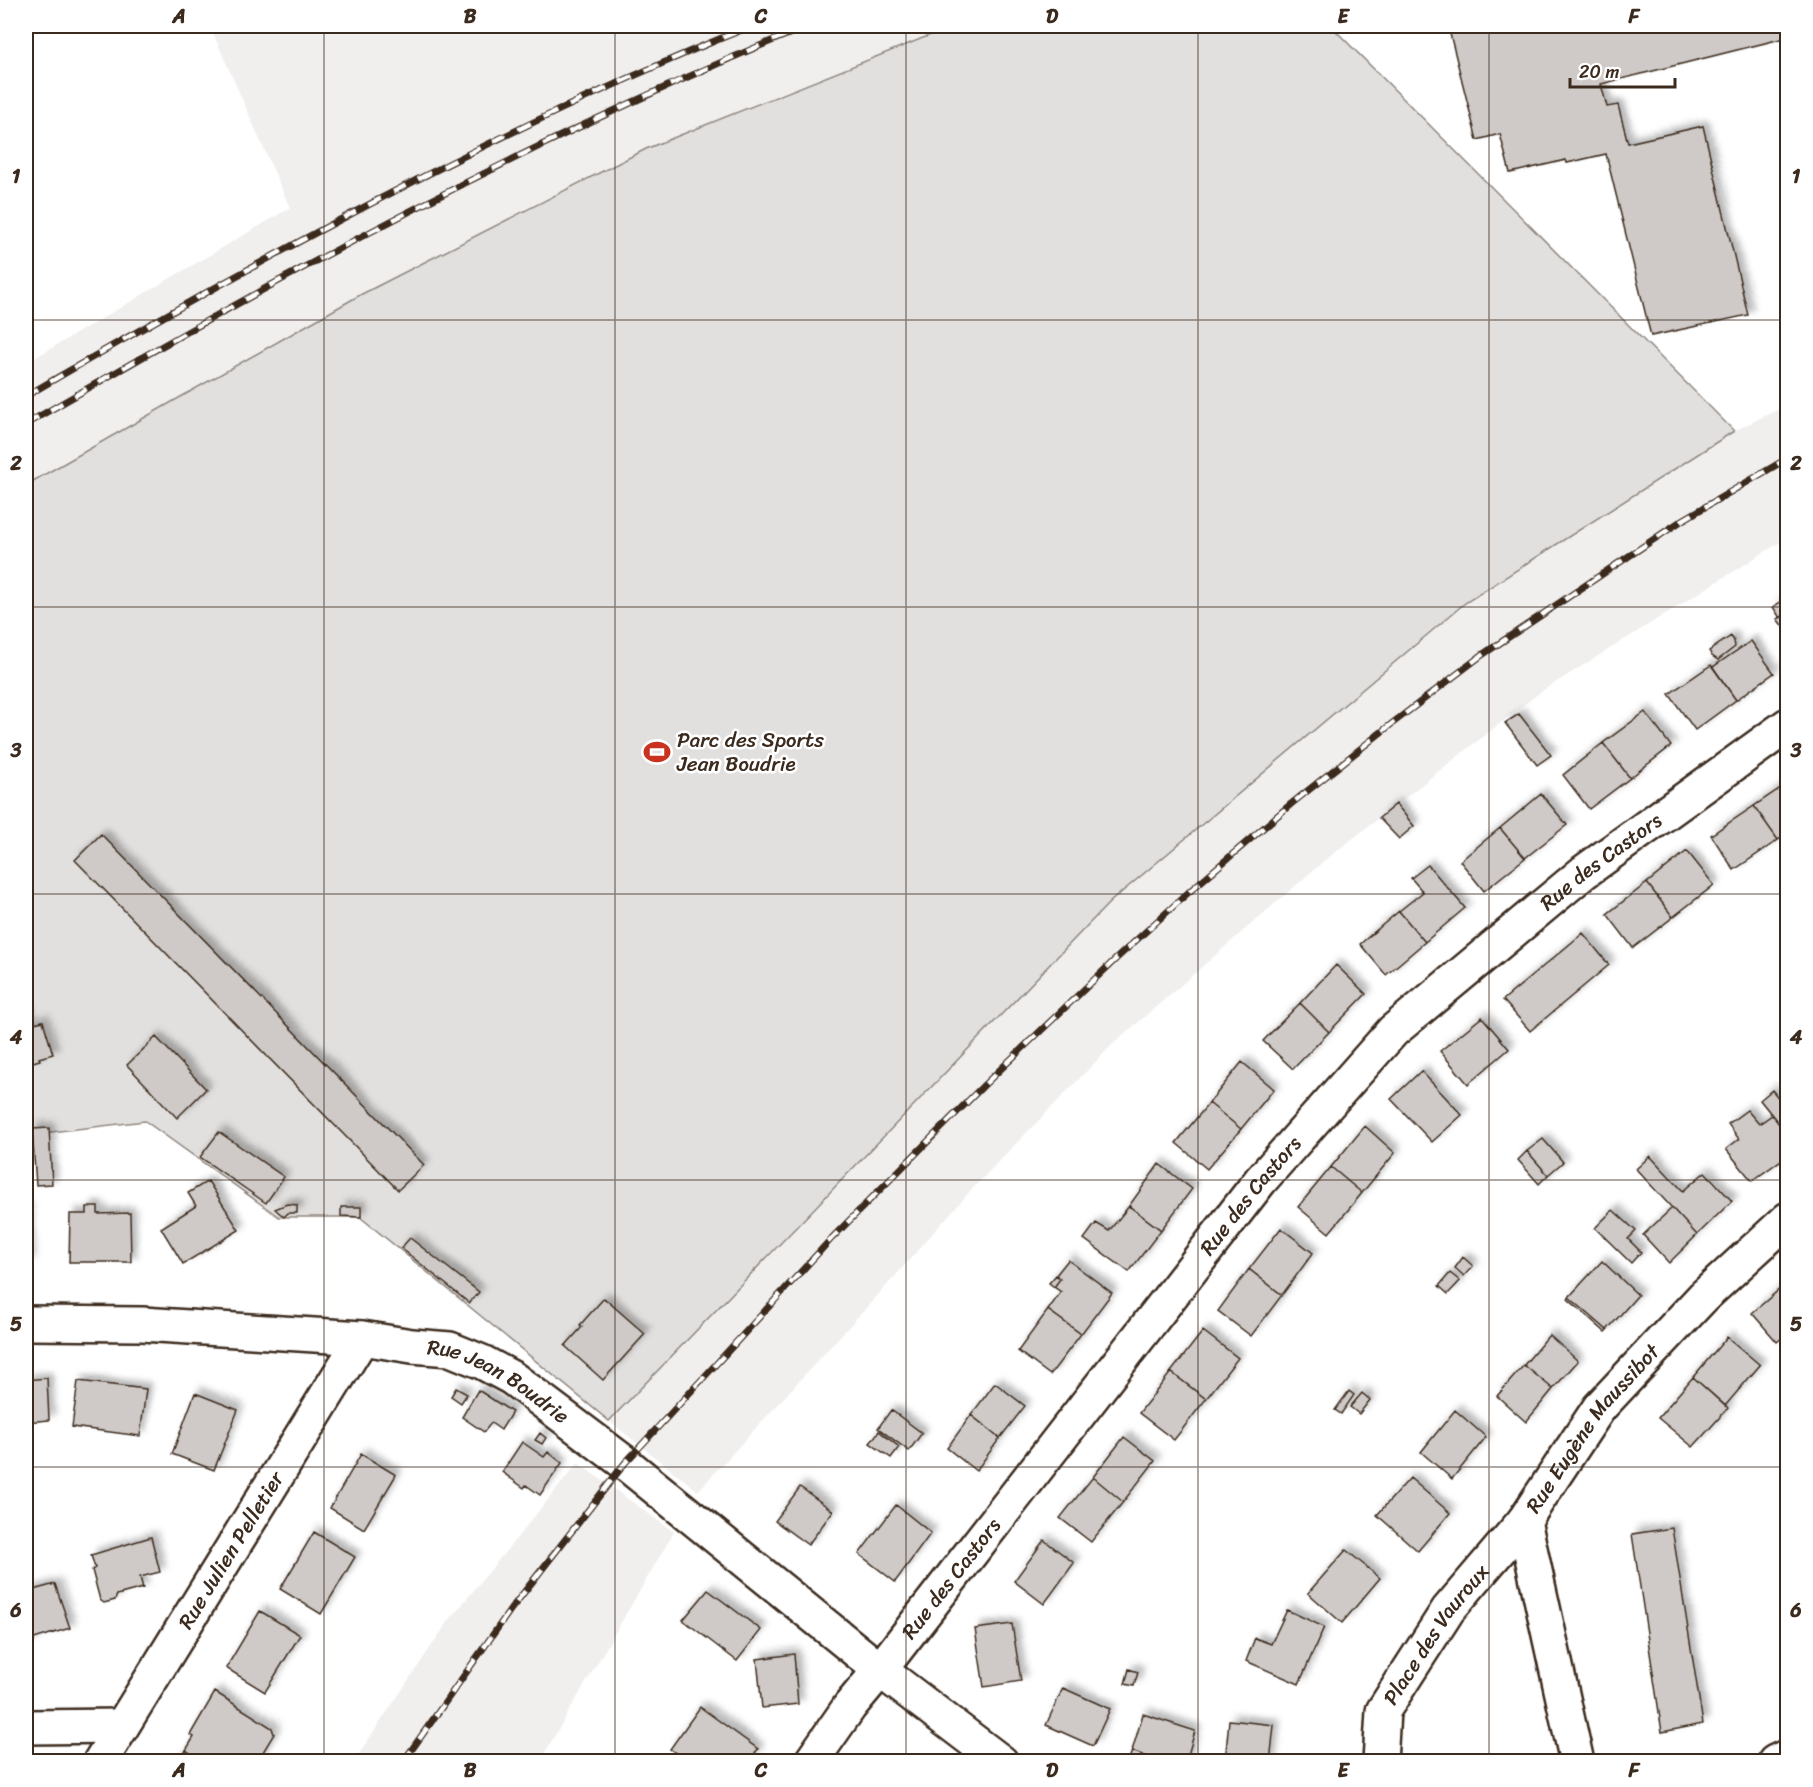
<svg xmlns="http://www.w3.org/2000/svg" width="1813" height="1787" font-family="Sriracha,sans-serif">
<style>
.built{fill:#f1efee}
.green{fill:#e2e0de;stroke:#8e857e;stroke-width:1.5}
.building{fill:#cfcac7;stroke:#3b2a1e;stroke-width:1.5;filter:url(#shadow)}
.lines{fill:none;stroke-linecap:round;stroke-linejoin:round}
.minor-casing{stroke:#3b2a1e;stroke-width:38}
.minor{stroke:#fff;stroke-width:33}
.rail-casing{stroke:#3b2a1e;stroke-width:7}
.rail{stroke:#fff;stroke-width:4.5;stroke-dasharray:14;stroke-linecap:butt}
.grid{fill:none;stroke:#3b2a1e;stroke-width:1.5;stroke-opacity:0.55}
.labels{text-anchor:middle;stroke-width:5;stroke-linejoin:round;paint-order:stroke}
.poi-label{font-size:21px;fill:#3b2a1e;stroke:#fff;text-anchor:start}
.street-label{font-size:21px;fill:#3b2a1e;stroke:#fff}
.neatline{fill:none;stroke:#3b2a1e;stroke-width:2}
.grid-label{font-size:20px;text-anchor:middle;font-weight:bold;fill:#3b2a1e}
</style>
<defs>
<filter id="shadow"><feDropShadow dx="5.5" dy="-5.5" stdDeviation="3" flood-color="#0004"/></filter>
</defs>
<rect width="100%" height="100%" fill="#fff"/>
<filter id="ink" filterUnits="userSpaceOnUse"><feTurbulence type="fractalNoise" baseFrequency=".0167" numOctaves="2"/><feDisplacementMap in="SourceGraphic" scale="12" xChannelSelector="R" yChannelSelector="G"/><feConvolveMatrix kernelMatrix="1 2 1 2 8 2 1 2 1" color-interpolation-filters="sRGB"/></filter>
<g filter="url(#ink)">
<path class="built" d="M 210,26 L 953,26 L 648,148 L 360,295 L 26,485 L 26,363 L 290,208 Z
M 1787,405 L 1787,538 L 1539,693 L 1324,861 L 1112,1045 L 973,1188 L 888,1284 L 698,1491 L 609,1421 L 1110,902 L 1466,603 L 1734,431 Z
M 578,1463 L 674,1532 L 540,1761 L 354,1761 L 447,1623 Z"/>
<path class="green" d="M 953,26 L 1331,26 L 1734,431 L 1465,603 L 1110,902 L 609,1421 L 360,1217 L 279,1217 L 145,1121 L 26,1135 L 26,485 L 360,295 L 648,148 Z"/>
<path class="building" d="M 1448,26 L 1788,26 L 1788,48 L 1785,38 L 1601,84 L 1607,107 L 1618,105 L 1628,143 L 1703,126 L 1748,315 L 1651,336 L 1606,154 L 1567,163 L 1566,160 L 1510,173 L 1500,134 L 1477,140 Z
M 1788,597 L 1788,613 L 1780,618 L 1773,607 Z
M 1788,613 L 1788,633 L 1777,619 Z
M 1731,636 L 1734,641 L 1735,647 L 1718,660 L 1712,656 L 1709,651 Z
M 1751,641 L 1774,673 L 1736,700 L 1713,667 Z
M 1711,665 L 1736,700 L 1695,730 L 1669,694 Z
M 1645,712 L 1671,746 L 1630,778 L 1603,743 Z
M 1519,714 L 1551,755 L 1537,765 L 1505,723 Z
M 1603,743 L 1630,778 L 1589,809 L 1563,775 Z
M 1788,783 L 1788,834 L 1778,840 L 1754,806 Z
M 1541,794 L 1567,825 L 1525,858 L 1500,828 Z
M 1396,804 L 1414,826 L 1399,839 L 1379,818 Z
M 1754,806 L 1778,840 L 1734,870 L 1711,835 Z
M 1500,828 L 1525,858 L 1484,891 L 1460,861 Z
M 101,834 L 424,1165 L 398,1190 L 75,860 Z
M 1687,851 L 1714,885 L 1673,917 L 1647,883 Z
M 1428,865 L 1465,908 L 1425,942 L 1399,911 L 1423,892 L 1411,878 Z
M 1647,883 L 1673,917 L 1633,948 L 1607,914 Z
M 1399,911 L 1425,942 L 1386,975 L 1360,944 Z
M 1583,933 L 1609,965 L 1530,1031 L 1503,1000 Z
M 1336,965 L 1366,994 L 1329,1032 L 1300,1003 Z
M 1300,1003 L 1329,1032 L 1293,1069 L 1263,1041 Z
M 26,1010 L 30,1024 L 43,1021 L 53,1054 L 39,1058 L 40,1060 L 26,1064 Z
M 1482,1017 L 1509,1049 L 1468,1084 L 1440,1051 Z
M 156,1037 L 206,1089 L 177,1118 L 127,1065 Z
M 1242,1062 L 1274,1089 L 1241,1129 L 1209,1103 Z
M 1421,1071 L 1462,1115 L 1432,1142 L 1391,1099 Z
M 1772,1090 L 1783,1104 L 1788,1100 L 1788,1135 L 1760,1100 Z
M 1209,1103 L 1241,1129 L 1207,1169 L 1176,1143 Z
M 1747,1110 L 1759,1124 L 1772,1115 L 1788,1135 L 1788,1155 L 1752,1181 L 1726,1149 L 1739,1139 L 1728,1124 Z
M 1365,1126 L 1395,1153 L 1362,1193 L 1331,1167 Z
M 49,1128 L 52,1184 L 36,1185 L 32,1129 Z
M 219,1132 L 284,1177 L 266,1203 L 200,1157 Z
M 1543,1139 L 1563,1162 L 1548,1175 L 1527,1151 Z
M 1527,1151 L 1548,1175 L 1539,1184 L 1518,1160 Z
M 1650,1156 L 1683,1191 L 1705,1172 L 1732,1201 L 1697,1235 L 1636,1169 Z
M 1159,1164 L 1192,1189 L 1161,1230 L 1129,1206 Z
M 1331,1167 L 1362,1193 L 1329,1233 L 1298,1207 Z
M 208,1181 L 239,1230 L 183,1264 L 161,1228 L 196,1206 L 188,1193 Z
M 287,1204 L 297,1205 L 297,1213 L 288,1213 L 284,1217 L 275,1209 Z
M 1129,1206 L 1161,1230 L 1129,1272 L 1084,1239 L 1096,1223 L 1109,1231 Z
M 26,1207 L 27,1207 L 30,1263 L 26,1263 Z
M 87,1207 L 98,1207 L 98,1214 L 130,1213 L 131,1262 L 69,1262 L 70,1214 L 87,1214 Z
M 341,1207 L 361,1207 L 361,1217 L 341,1216 Z
M 1672,1208 L 1697,1235 L 1669,1263 L 1643,1235 Z
M 1613,1210 L 1636,1231 L 1628,1239 L 1641,1252 L 1631,1263 L 1595,1228 Z
M 1281,1228 L 1313,1253 L 1282,1295 L 1249,1269 Z
M 410,1238 L 479,1292 L 469,1303 L 401,1248 Z
M 1463,1257 L 1473,1266 L 1464,1276 L 1455,1268 Z
M 1068,1260 L 1112,1293 L 1081,1334 L 1048,1310 L 1061,1292 L 1054,1287 L 1060,1279 L 1056,1275 Z
M 1602,1261 L 1638,1295 L 1607,1330 L 1569,1297 Z
M 1249,1269 L 1282,1295 L 1251,1336 L 1218,1311 Z
M 1450,1273 L 1460,1281 L 1448,1294 L 1439,1286 Z
M 1056,1275 L 1060,1279 L 1054,1287 L 1049,1283 Z
M 1788,1282 L 1788,1333 L 1777,1342 L 1752,1313 Z
M 1569,1297 L 1607,1330 L 1605,1332 L 1568,1299 Z
M 604,1298 L 645,1334 L 603,1380 L 565,1346 L 582,1327 L 580,1325 Z
M 1048,1310 L 1081,1334 L 1050,1375 L 1018,1351 Z
M 1203,1331 L 1238,1358 L 1206,1399 L 1171,1372 Z
M 1549,1335 L 1578,1361 L 1553,1389 L 1524,1365 Z
M 1727,1337 L 1760,1365 L 1725,1406 L 1693,1377 Z
M 1524,1365 L 1553,1389 L 1526,1422 L 1497,1396 Z
M 1171,1372 L 1206,1399 L 1174,1440 L 1139,1413 Z
M 1693,1377 L 1728,1408 L 1693,1447 L 1658,1418 Z
M 47,1378 L 49,1420 L 26,1422 L 26,1380 Z
M 78,1381 L 146,1389 L 140,1436 L 72,1427 Z
M 995,1383 L 1025,1406 L 1000,1438 L 971,1415 Z
M 456,1388 L 467,1394 L 461,1403 L 451,1396 Z
M 478,1390 L 512,1412 L 501,1430 L 491,1423 L 484,1432 L 462,1417 Z
M 1349,1391 L 1354,1395 L 1341,1414 L 1335,1410 Z
M 195,1393 L 238,1410 L 214,1470 L 172,1454 Z
M 1362,1393 L 1370,1400 L 1359,1414 L 1350,1407 Z
M 891,1410 L 922,1433 L 909,1451 L 878,1428 Z
M 1455,1410 L 1486,1437 L 1452,1479 L 1421,1452 Z
M 971,1415 L 1000,1438 L 976,1471 L 947,1448 Z
M 879,1431 L 899,1447 L 891,1458 L 870,1443 Z
M 540,1433 L 546,1438 L 542,1444 L 535,1440 Z
M 1124,1437 L 1155,1461 L 1123,1502 L 1093,1477 Z
M 522,1442 L 544,1457 L 548,1452 L 562,1463 L 540,1495 L 526,1485 L 524,1488 L 502,1472 Z
M 361,1454 L 396,1475 L 364,1529 L 330,1508 Z
M 1093,1477 L 1123,1502 L 1091,1542 L 1060,1518 Z
M 1410,1478 L 1450,1513 L 1418,1551 L 1377,1515 Z
M 800,1487 L 833,1511 L 808,1545 L 775,1521 Z
M 896,1505 L 931,1533 L 895,1582 L 859,1554 Z
M 1672,1528 L 1703,1724 L 1662,1732 L 1632,1534 Z
M 314,1532 L 355,1557 L 321,1614 L 280,1589 Z
M 151,1537 L 160,1572 L 140,1577 L 143,1588 L 117,1595 L 115,1600 L 104,1603 L 100,1600 L 92,1570 L 95,1568 L 91,1555 Z
M 1044,1540 L 1074,1563 L 1044,1604 L 1014,1581 Z
M 1346,1550 L 1380,1578 L 1342,1623 L 1308,1593 Z
M 55,1584 L 70,1628 L 34,1639 L 34,1643 L 26,1645 L 26,1592 Z
M 708,1590 L 761,1630 L 737,1661 L 683,1620 Z
M 1287,1610 L 1324,1627 L 1299,1684 L 1246,1661 L 1255,1638 L 1271,1644 Z
M 260,1611 L 300,1635 L 265,1692 L 226,1668 Z
M 1012,1624 L 1021,1681 L 984,1687 L 975,1629 Z
M 794,1654 L 798,1704 L 762,1708 L 757,1659 Z
M 1129,1669 L 1138,1672 L 1134,1686 L 1125,1684 Z
M 1063,1688 L 1110,1709 L 1093,1746 L 1046,1725 Z
M 215,1692 L 272,1728 L 274,1734 L 257,1762 L 204,1762 L 186,1750 L 194,1737 L 190,1735 Z
M 700,1707 L 758,1749 L 749,1762 L 689,1762 L 670,1749 Z
M 1143,1714 L 1195,1731 L 1186,1762 L 1160,1762 L 1132,1751 Z
M 1229,1720 L 1274,1725 L 1270,1762 L 1225,1762 Z
M 186,1750 L 204,1762 L 174,1762 L 176,1759 L 180,1761 Z
M 1132,1751 L 1160,1762 L 1128,1762 Z"/>
<g class="lines">
<g class="minor-casing">
<g id="minor">
<path id="s1" d="M 26,1323 L 142,1324 L 362,1338 L 412,1346 L 450,1349 L 482,1362 L 512,1378 L 625,1463 L 880,1670 L 1001,1762"/>
<path d="M 26,1727 L 122,1726"/>
<path id="s2" d="M 100,1762 L 362,1338"/>
<path id="s3" d="M 811,1762 L 850,1706 L 880,1670 L 1260,1181 L 1393,1031 L 1584,872 L 1788,725"/>
<path id="s4" d="M 1380,1762 L 1383,1711 L 1448,1610 L 1524,1521"/>
<path id="s5" d="M 1577,1762 L 1524,1521 L 1599,1408 L 1703,1297 L 1788,1219"/>
<path d="M 1775,1762 L 1788,1756"/>
</g>
</g>
<use href="#minor" class="minor"/>
<g class="rail-casing">
<path id="rail" d="M 26,396 C 260,259 499,128 751,26
M 26,424 C 205,320 386,219 573,130 C 651,93 729,57 809,26
M 403,1762 L 511,1609 L 625,1463 L 832,1238 L 984,1085 L 1119,956 L 1190,891 L 1291,804 L 1394,722 L 1482,655 L 1681,521 L 1788,458"/>
</g>
<use href="#rail" class="rail"/>
</g>
</g>
<path class="grid" d="M 324,26 L 324,1762M 615,26 L 615,1762M 906,26 L 906,1762M 1198,26 L 1198,1762M 1489,26 L 1489,1762M 26,320 L 1788,320M 26,607 L 1788,607M 26,894 L 1788,894M 26,1180 L 1788,1180M 26,1467 L 1788,1467"/>
<defs>
<g id="stadium-bare" transform="scale(2.07)"><path d="M0-5a6.5 5 0 1 0 0 10a6.5 5 0 1 0 0-10ZM-3.5-1.8h7v3.6h-7Z" fill="#c8321e" stroke="#fff" stroke-width="2.5" paint-order="stroke"/></g>
</defs>
<g fill-rule="evenodd">
<use href="#stadium-bare" x="657" y="752"/>
</g>
<g class="labels">
<g class="poi-label">
<text x="677" y="747">Parc des Sports<tspan x="677" dy="24">Jean Boudrie</tspan></text>
</g>
<g class="street-label">
<text dy="7" stroke="none"><textPath href="#s3" startOffset="1203">Rue des Castors</textPath></text>
<text dy="7" stroke="none"><textPath href="#s3" startOffset="717">Rue des Castors</textPath></text>
<text dy="7" stroke="none"><textPath href="#s1" startOffset="482">Rue Jean Boudrie</textPath></text>
<text dy="7" stroke="none"><textPath href="#s5" startOffset="362">Rue Eugène Maussibot</textPath></text>
<text dy="7" stroke="none"><textPath href="#s2" startOffset="249">Rue Julien Pelletier</textPath></text>
<text dy="7" stroke="none"><textPath href="#s3" startOffset="231">Rue des Castors</textPath></text>
<text dy="7" stroke="none"><textPath href="#s4" startOffset="144">Place des Vauroux</textPath></text>
</g>
</g>
<rect width="1813" height="1787" fill="none" stroke="#fff" stroke-width="66"/>
<path d="M1570 78v9h105v-9" fill="none" stroke="#3b2a1e" stroke-width="3"/>
<text x="1579" y="78" font-size="18" fill="#3b2a1e" stroke="#ffffff" stroke-width="4.5" paint-order="stroke">20 m</text>
<rect x="33" y="33" width="1747" height="1721" class="neatline"/>
<g class="grid-label">
<text x="179" y="23">A</text>
<text x="470" y="23">B</text>
<text x="761" y="23">C</text>
<text x="1052" y="23">D</text>
<text x="1343" y="23">E</text>
<text x="1634" y="23">F</text>
<text x="16" y="183">1</text>
<text x="1796" y="183">1</text>
<text x="16" y="470">2</text>
<text x="1796" y="470">2</text>
<text x="16" y="757">3</text>
<text x="1796" y="757">3</text>
<text x="16" y="1044">4</text>
<text x="1796" y="1044">4</text>
<text x="16" y="1331">5</text>
<text x="1796" y="1331">5</text>
<text x="16" y="1617">6</text>
<text x="1796" y="1617">6</text>
<text x="179" y="1777">A</text>
<text x="470" y="1777">B</text>
<text x="761" y="1777">C</text>
<text x="1052" y="1777">D</text>
<text x="1343" y="1777">E</text>
<text x="1634" y="1777">F</text>
</g>
</svg>
